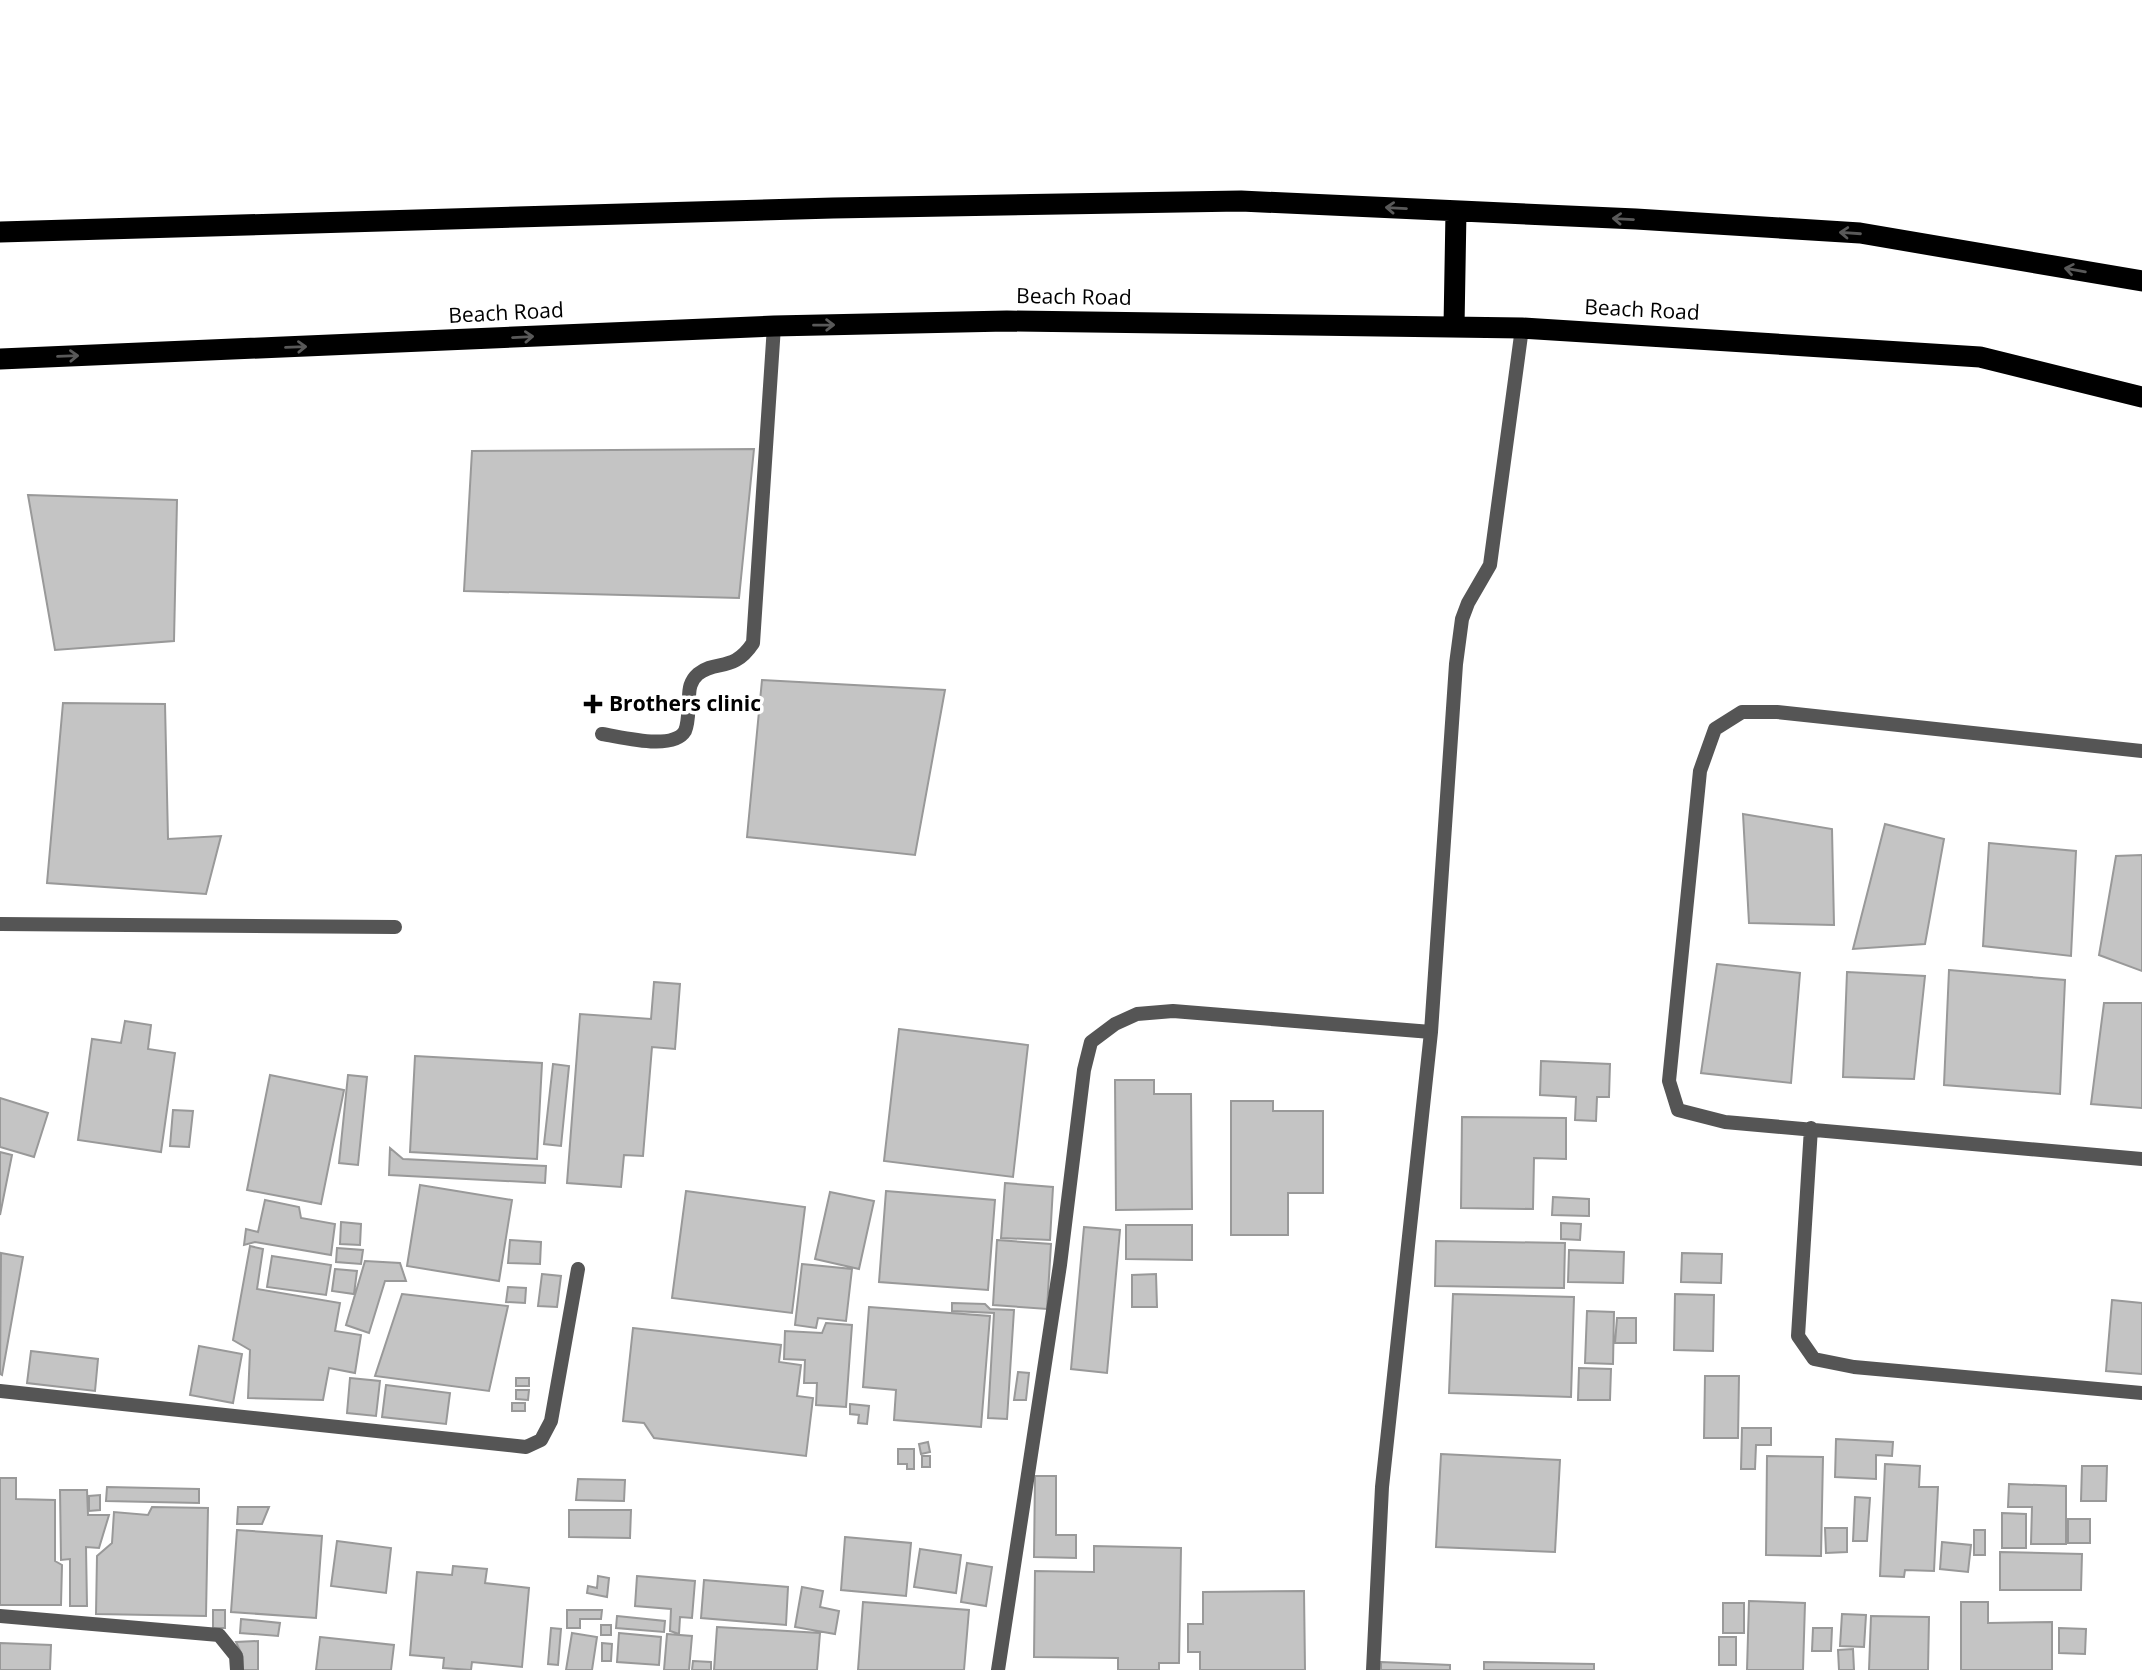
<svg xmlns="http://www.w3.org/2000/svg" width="2142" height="1670" font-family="'Open Sans',sans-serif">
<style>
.building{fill:#c4c4c4;stroke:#999;stroke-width:2}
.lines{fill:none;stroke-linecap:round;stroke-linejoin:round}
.lane{stroke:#555;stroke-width:14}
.street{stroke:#555;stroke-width:14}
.highway{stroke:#000;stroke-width:21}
.oneway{stroke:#595959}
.poi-dot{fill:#000;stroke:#fff;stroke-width:2.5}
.labels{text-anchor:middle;stroke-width:7;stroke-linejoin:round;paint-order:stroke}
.street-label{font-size:21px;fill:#000;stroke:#fff}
.poi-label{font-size:21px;font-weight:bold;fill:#000;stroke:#fff;text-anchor:start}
</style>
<rect width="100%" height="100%" fill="#fff"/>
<path class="building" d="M 754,449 L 739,598 L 464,591 L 472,451 Z
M 28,495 L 177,500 L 174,641 L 55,650 Z
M 762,680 L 945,690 L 915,855 L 747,837 Z
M 63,703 L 165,704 L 168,839 L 221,836 L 206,894 L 47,883 Z
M 1743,814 L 1832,829 L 1834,925 L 1749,923 Z
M 1885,824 L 1944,839 L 1925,944 L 1853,949 Z
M 1989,843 L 2076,851 L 2071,956 L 1983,946 Z
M 2142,855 L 2142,971 L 2099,955 L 2116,856 Z
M 1717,964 L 1800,973 L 1791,1083 L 1701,1073 Z
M 1949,970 L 2065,980 L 2060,1094 L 1944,1085 Z
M 1847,972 L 1925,976 L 1914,1079 L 1843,1077 Z
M 654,982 L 680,984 L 675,1049 L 652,1047 L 643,1156 L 624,1155 L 621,1187 L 567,1183 L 580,1014 L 651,1019 Z
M 2104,1003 L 2142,1003 L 2142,1108 L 2091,1104 Z
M 125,1021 L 151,1025 L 148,1049 L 175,1053 L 161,1152 L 78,1140 L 92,1039 L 121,1043 Z
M 899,1029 L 1028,1045 L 1013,1177 L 884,1161 Z
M 415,1056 L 542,1063 L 537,1159 L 410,1152 Z
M 1541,1061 L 1610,1064 L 1609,1097 L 1597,1097 L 1596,1121 L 1575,1120 L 1576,1097 L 1540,1095 Z
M 553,1064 L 569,1066 L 561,1146 L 544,1144 Z
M 270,1075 L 344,1090 L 321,1204 L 247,1190 Z
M 348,1075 L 367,1077 L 358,1165 L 339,1163 Z
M 1115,1080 L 1154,1080 L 1154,1094 L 1191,1094 L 1192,1209 L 1116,1210 Z
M 0,1098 L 48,1113 L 34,1157 L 0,1147 Z
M 1231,1101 L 1273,1101 L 1273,1111 L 1323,1111 L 1323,1193 L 1288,1193 L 1288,1235 L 1231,1235 Z
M 173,1110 L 193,1111 L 189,1147 L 170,1146 Z
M 1462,1117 L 1566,1118 L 1566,1159 L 1534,1158 L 1533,1209 L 1461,1208 Z
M 390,1148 L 403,1159 L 546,1166 L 545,1183 L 389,1175 Z
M 0,1152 L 12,1155 L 0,1215 Z
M 1005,1183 L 1053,1187 L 1050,1240 L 1001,1238 Z
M 420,1185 L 512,1200 L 499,1281 L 407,1266 Z
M 686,1191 L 805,1207 L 792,1313 L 672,1298 Z
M 886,1191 L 995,1200 L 988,1290 L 879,1282 Z
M 830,1192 L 874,1201 L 859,1269 L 815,1259 Z
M 1553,1197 L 1589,1199 L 1589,1216 L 1552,1215 Z
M 265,1200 L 299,1207 L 301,1218 L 335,1224 L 331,1255 L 255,1242 L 244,1245 L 246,1229 L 258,1232 Z
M 341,1222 L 361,1224 L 360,1245 L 340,1244 Z
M 1561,1223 L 1581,1224 L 1580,1240 L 1561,1239 Z
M 1126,1225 L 1192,1225 L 1192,1260 L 1126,1259 Z
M 1084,1227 L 1120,1230 L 1107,1373 L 1071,1369 Z
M 510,1240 L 541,1242 L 540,1264 L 508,1263 Z
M 997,1240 L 1051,1244 L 1047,1309 L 993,1305 Z
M 1436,1241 L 1565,1243 L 1564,1288 L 1435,1286 Z
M 250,1246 L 263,1249 L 257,1289 L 340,1303 L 335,1331 L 361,1335 L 355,1373 L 329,1368 L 323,1400 L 248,1398 L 250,1350 L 233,1340 Z
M 337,1248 L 363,1250 L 361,1264 L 336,1262 Z
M 1569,1250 L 1624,1252 L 1623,1283 L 1568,1282 Z
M 1,1253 L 23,1257 L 2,1375 L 0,1374 Z
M 1682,1253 L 1722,1254 L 1721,1283 L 1681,1282 Z
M 272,1256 L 331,1265 L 326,1295 L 267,1287 Z
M 365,1261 L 400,1263 L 406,1281 L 385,1281 L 369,1333 L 346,1325 Z
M 802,1264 L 852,1269 L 846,1321 L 818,1318 L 816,1328 L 795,1325 Z
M 335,1269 L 357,1271 L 354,1294 L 332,1291 Z
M 542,1274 L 561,1276 L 557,1307 L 538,1306 Z
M 1156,1274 L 1157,1307 L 1132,1307 L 1132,1275 Z
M 508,1287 L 526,1288 L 525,1303 L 506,1302 Z
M 402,1294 L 508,1306 L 489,1391 L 375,1376 Z
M 1453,1294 L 1574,1297 L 1571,1397 L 1449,1393 Z
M 1675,1294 L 1714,1295 L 1713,1351 L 1674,1350 Z
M 2112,1300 L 2142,1303 L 2142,1374 L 2106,1371 Z
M 952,1303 L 985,1304 L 990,1309 L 1014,1310 L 1007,1419 L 988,1418 L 994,1313 L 952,1311 Z
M 869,1307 L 990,1316 L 981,1427 L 894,1420 L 896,1390 L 863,1387 Z
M 1587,1311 L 1614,1312 L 1613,1364 L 1585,1363 Z
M 1617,1318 L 1636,1318 L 1636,1343 L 1615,1343 Z
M 826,1323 L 852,1325 L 846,1407 L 816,1405 L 817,1383 L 804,1383 L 805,1360 L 784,1359 L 785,1331 L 822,1333 Z
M 633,1328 L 781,1345 L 779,1362 L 801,1365 L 797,1396 L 813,1398 L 806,1456 L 654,1438 L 644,1423 L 623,1421 Z
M 199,1346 L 242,1354 L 233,1403 L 190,1395 Z
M 31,1351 L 98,1359 L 95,1391 L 27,1383 Z
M 1579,1368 L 1611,1369 L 1610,1400 L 1578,1400 Z
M 1018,1372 L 1029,1373 L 1026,1400 L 1014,1400 Z
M 1705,1376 L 1739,1376 L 1738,1438 L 1704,1438 Z
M 350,1378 L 380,1381 L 376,1416 L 347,1413 Z
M 516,1378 L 529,1378 L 529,1386 L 516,1386 Z
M 386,1385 L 450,1393 L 446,1424 L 382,1417 Z
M 516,1390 L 529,1390 L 528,1400 L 516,1399 Z
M 512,1403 L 525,1403 L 525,1411 L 512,1411 Z
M 850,1404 L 869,1406 L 867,1424 L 858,1423 L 859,1415 L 850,1414 Z
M 1742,1428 L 1771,1428 L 1771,1445 L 1756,1445 L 1755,1469 L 1741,1469 Z
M 1836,1439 L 1893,1442 L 1892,1456 L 1876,1455 L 1876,1479 L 1835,1477 Z
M 928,1442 L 930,1452 L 921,1454 L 919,1444 Z
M 898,1449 L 914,1449 L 914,1469 L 907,1469 L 907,1464 L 898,1464 Z
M 1441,1454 L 1560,1460 L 1555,1552 L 1436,1547 Z
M 922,1456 L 930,1456 L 930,1467 L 922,1467 Z
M 1767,1456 L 1823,1457 L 1821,1556 L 1766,1555 Z
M 1885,1464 L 1920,1466 L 1919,1487 L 1938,1487 L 1934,1571 L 1905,1570 L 1904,1577 L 1880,1576 Z
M 2082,1466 L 2107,1466 L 2106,1501 L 2081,1501 Z
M 1035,1476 L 1056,1476 L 1056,1535 L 1076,1535 L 1076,1558 L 1034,1557 Z
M 0,1478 L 16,1478 L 16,1499 L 55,1500 L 55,1561 L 62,1565 L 61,1605 L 0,1605 Z
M 578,1479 L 625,1480 L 624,1501 L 576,1500 Z
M 2009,1484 L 2066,1486 L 2066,1544 L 2031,1544 L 2032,1507 L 2008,1507 Z
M 107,1487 L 199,1489 L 199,1503 L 106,1501 Z
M 60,1490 L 87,1490 L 88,1515 L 109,1515 L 99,1548 L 86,1547 L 87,1606 L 70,1606 L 70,1559 L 61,1560 Z
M 100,1495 L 100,1510 L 89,1511 L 89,1496 Z
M 1855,1497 L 1870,1498 L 1867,1541 L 1853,1541 Z
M 152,1507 L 208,1508 L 206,1616 L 96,1614 L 97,1556 L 112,1543 L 114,1512 L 148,1515 Z
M 238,1507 L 269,1507 L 262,1524 L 237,1524 Z
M 569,1510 L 631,1510 L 630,1538 L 569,1537 Z
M 2002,1513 L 2026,1514 L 2026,1548 L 2002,1548 Z
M 2068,1519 L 2090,1519 L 2090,1543 L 2068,1543 Z
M 1825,1528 L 1847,1528 L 1847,1552 L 1826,1553 Z
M 237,1530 L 322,1536 L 316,1618 L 231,1612 Z
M 1974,1530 L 1985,1530 L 1985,1555 L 1974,1555 Z
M 845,1537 L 911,1543 L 906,1596 L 841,1590 Z
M 337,1541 L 391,1548 L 386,1593 L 331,1586 Z
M 1942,1542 L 1971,1545 L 1968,1572 L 1940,1569 Z
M 1094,1546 L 1181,1548 L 1179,1663 L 1159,1663 L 1159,1670 L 1118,1670 L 1118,1658 L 1034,1657 L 1035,1571 L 1094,1572 Z
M 920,1549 L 961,1555 L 956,1593 L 914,1587 Z
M 2000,1552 L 2082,1554 L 2081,1590 L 2000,1590 Z
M 967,1563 L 992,1567 L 986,1606 L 961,1602 Z
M 453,1566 L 487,1569 L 485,1583 L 529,1588 L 522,1667 L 472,1662 L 471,1670 L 443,1668 L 444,1658 L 410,1655 L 417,1572 L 452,1575 Z
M 598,1576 L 609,1578 L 607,1597 L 587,1593 L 588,1586 L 597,1588 Z
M 637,1576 L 695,1581 L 692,1618 L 680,1617 L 679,1634 L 670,1631 L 671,1609 L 635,1606 Z
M 704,1580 L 788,1587 L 786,1625 L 701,1618 Z
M 802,1587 L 823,1591 L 820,1607 L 839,1611 L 835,1634 L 795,1627 Z
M 1304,1591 L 1305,1670 L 1200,1670 L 1200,1652 L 1188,1652 L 1188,1624 L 1203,1624 L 1203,1592 Z
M 1749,1601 L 1805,1603 L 1803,1670 L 1747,1670 Z
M 863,1602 L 969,1610 L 964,1670 L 858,1670 Z
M 1961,1602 L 1988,1602 L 1988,1623 L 2052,1622 L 2052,1670 L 1961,1670 Z
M 1723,1603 L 1744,1603 L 1744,1633 L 1723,1633 Z
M 213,1610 L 225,1610 L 225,1628 L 213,1628 Z
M 567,1610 L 602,1610 L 601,1619 L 580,1619 L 580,1628 L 567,1628 Z
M 1842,1614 L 1866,1615 L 1864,1647 L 1840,1646 Z
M 617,1616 L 665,1621 L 664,1632 L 616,1628 Z
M 1871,1616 L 1929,1617 L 1928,1670 L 1869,1670 Z
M 241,1619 L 280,1623 L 278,1636 L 240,1633 Z
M 601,1625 L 611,1625 L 611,1635 L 601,1635 Z
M 717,1627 L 820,1633 L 817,1670 L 714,1670 Z
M 551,1628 L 561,1629 L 558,1665 L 548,1664 Z
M 1813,1628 L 1832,1628 L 1831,1651 L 1812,1651 Z
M 2059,1628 L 2086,1629 L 2085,1654 L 2059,1653 Z
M 572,1633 L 597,1637 L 592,1670 L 566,1670 Z
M 619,1633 L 661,1637 L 659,1665 L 617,1662 Z
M 667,1634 L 692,1636 L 689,1670 L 664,1670 Z
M 320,1637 L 394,1645 L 391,1670 L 316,1670 Z
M 1719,1637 L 1736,1637 L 1736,1665 L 1719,1665 Z
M 258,1641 L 258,1670 L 243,1670 L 243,1657 L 236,1642 Z
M 0,1643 L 51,1645 L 50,1670 L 0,1670 Z
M 602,1643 L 612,1644 L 611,1661 L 602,1661 Z
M 1853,1649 L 1854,1670 L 1839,1670 L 1838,1650 Z
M 693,1661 L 711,1662 L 711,1670 L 692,1670 Z
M 1381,1662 L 1450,1665 L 1450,1670 L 1381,1670 Z
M 1484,1662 L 1594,1664 L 1594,1670 L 1484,1670 Z"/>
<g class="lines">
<path class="lane" d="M 602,734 C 622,737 673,751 685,731 C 689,722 688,708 689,699 C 689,689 690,681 698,674 C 717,659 733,673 753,643 L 774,326"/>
<path class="street" d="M 2142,751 L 1777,712 L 1742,712 L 1715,729 L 1700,771 L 1669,1081 L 1678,1110 L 1725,1122 L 2142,1159
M 0,924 L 395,927
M 1811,1128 L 1798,1336 L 1814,1359 L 1854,1367 L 2142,1393
M 0,1391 L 526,1447 L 541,1440 L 551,1421 L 578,1269
M 0,1616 L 219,1635 L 236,1656 L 237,1670
M 998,1670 L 1060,1265 L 1084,1070 L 1091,1042 L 1115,1024 L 1137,1014 L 1173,1011 L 1431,1032
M 1373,1670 L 1382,1487 L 1431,1032 L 1456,664 L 1462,619 L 1468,603 L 1490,565 L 1522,328"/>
<path class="highway" d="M 0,232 L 833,208 L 1241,201 L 1636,219 L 1860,233 L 2142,281
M 1454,327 L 1456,211
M 0,359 L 774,326 L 1007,321 L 1522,328 L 1980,357 L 2142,397"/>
</g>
<defs><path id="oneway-shaft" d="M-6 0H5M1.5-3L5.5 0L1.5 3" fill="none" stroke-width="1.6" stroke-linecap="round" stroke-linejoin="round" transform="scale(1.75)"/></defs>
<g class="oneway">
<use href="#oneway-shaft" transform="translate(1396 208) rotate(-177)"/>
<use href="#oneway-shaft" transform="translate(1623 219) rotate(-177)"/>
<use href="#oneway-shaft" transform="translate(1850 233) rotate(-176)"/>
<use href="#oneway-shaft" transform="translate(2075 270) rotate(-170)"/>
<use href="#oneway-shaft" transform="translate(824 325) rotate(-1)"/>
<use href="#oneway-shaft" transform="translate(523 337) rotate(-3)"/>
<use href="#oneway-shaft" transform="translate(296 347) rotate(-2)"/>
<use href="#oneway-shaft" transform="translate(68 356) rotate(-2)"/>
</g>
<path class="poi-dot" d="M589.5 693.5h7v7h7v7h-7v7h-7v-7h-7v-7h7z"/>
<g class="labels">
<g class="street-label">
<text transform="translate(1074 297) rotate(1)" y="7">Beach Road</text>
<text transform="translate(1642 310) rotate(3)" y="7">Beach Road</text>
<text transform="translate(506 313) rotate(-3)" y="7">Beach Road</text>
</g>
<g class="poi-label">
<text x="609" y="711">Brothers clinic</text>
</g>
</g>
</svg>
